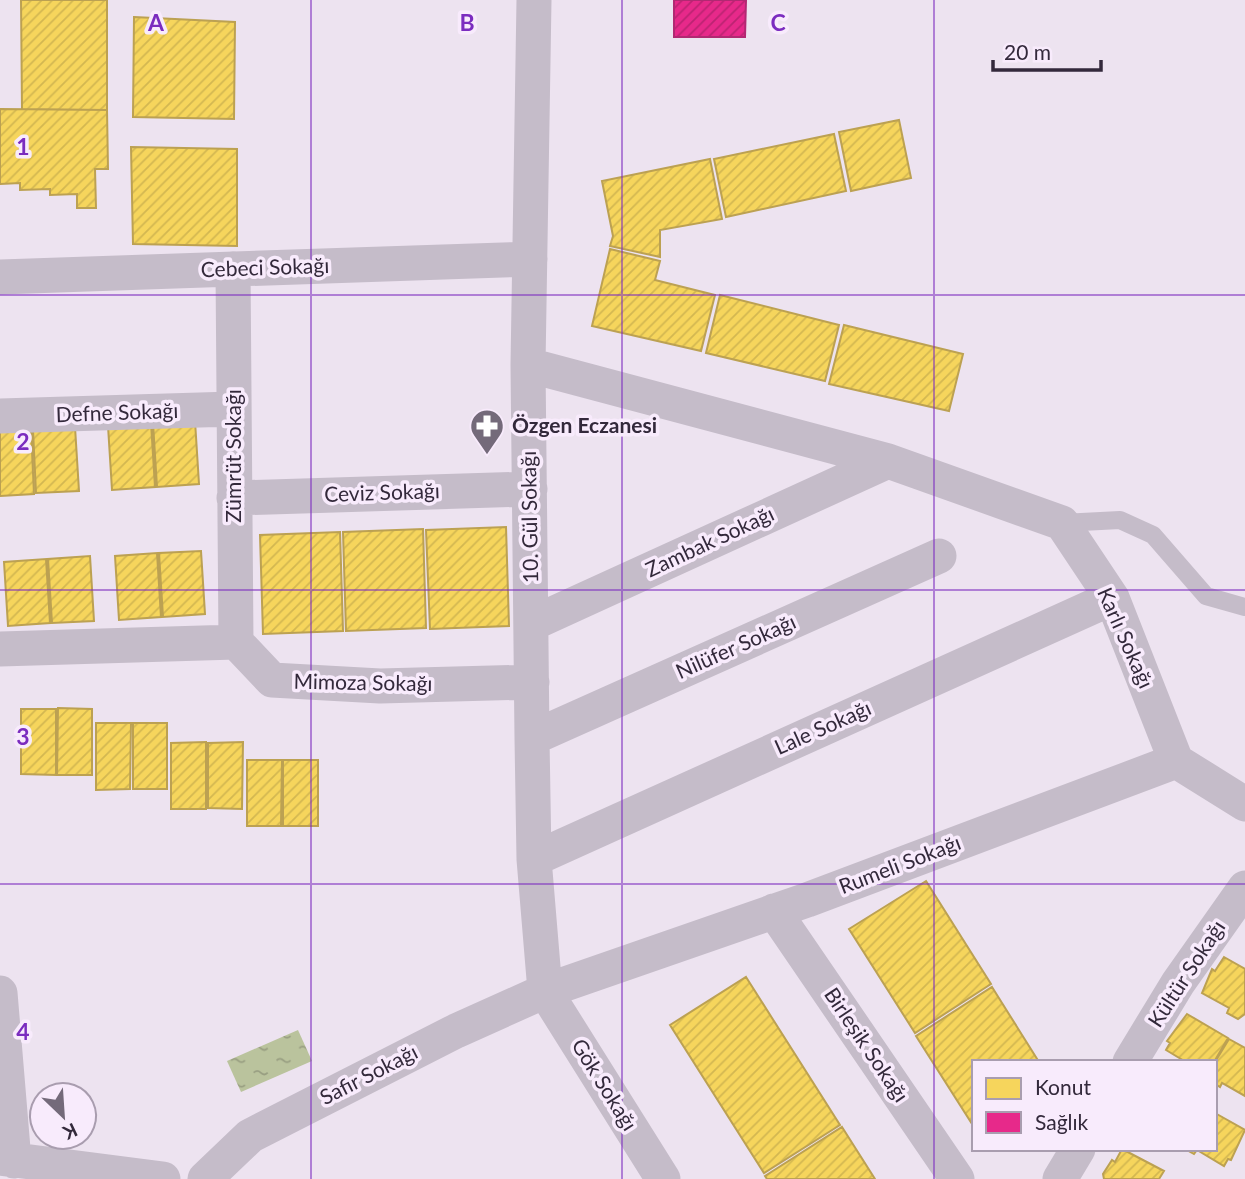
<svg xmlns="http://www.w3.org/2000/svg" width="1245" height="1179" font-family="Lato,sans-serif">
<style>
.water{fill:url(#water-ripples)}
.homes{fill:url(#homes-hatch);stroke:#bca152;stroke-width:2}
.health{fill:url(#health-hatch);stroke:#b12972;stroke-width:2}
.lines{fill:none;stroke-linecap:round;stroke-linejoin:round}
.service{stroke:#c5bcc9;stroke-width:18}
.minor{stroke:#c5bcc9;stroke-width:35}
.grid{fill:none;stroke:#7b2cbf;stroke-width:2;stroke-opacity:0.55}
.labels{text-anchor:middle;stroke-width:7;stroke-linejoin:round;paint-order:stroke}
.street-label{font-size:21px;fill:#33293b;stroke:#f8ebfc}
.poi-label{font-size:21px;font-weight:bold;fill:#33293b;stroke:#f8ebfc;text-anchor:start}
.grid-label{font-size:23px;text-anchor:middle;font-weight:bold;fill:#7b2cbf;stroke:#f8ebfc;stroke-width:7;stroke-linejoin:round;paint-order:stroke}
</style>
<defs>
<pattern id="water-ripples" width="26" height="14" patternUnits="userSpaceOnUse" patternTransform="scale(1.75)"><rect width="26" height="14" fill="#bac39d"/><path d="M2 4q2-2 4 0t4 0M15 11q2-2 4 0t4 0" fill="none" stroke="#989e81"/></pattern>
<pattern id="homes-hatch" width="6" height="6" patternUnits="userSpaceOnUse" patternTransform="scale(1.75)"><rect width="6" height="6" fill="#f6d55c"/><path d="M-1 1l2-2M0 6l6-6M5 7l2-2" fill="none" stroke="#d3b751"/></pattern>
<pattern id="health-hatch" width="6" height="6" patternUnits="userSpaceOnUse" patternTransform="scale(1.75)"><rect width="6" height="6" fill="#e7298a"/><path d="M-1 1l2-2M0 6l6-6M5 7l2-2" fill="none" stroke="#bc2372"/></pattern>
</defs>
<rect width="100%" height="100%" fill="#ede3f0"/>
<path class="water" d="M 298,1030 L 312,1061 L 241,1092 L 227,1061 Z"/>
<path class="homes" d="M 21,0 L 107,0 L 107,110 L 22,109 Z
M 134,17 L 235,22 L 234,119 L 133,117 Z
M 0,109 L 107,110 L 108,169 L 95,169 L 96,208 L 77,208 L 77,194 L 50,195 L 50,189 L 20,190 L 20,183 L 0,184 Z
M 899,120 L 911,178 L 851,191 L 839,132 Z
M 834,134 L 846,191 L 726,217 L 714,159 Z
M 131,147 L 237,149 L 237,246 L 133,244 Z
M 710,159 L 722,219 L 660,230 L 660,257 L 610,246 L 613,236 L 602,181 Z
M 610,249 L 660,261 L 655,280 L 715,295 L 701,351 L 592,326 Z
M 720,295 L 839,325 L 825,381 L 706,353 Z
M 844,325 L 963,354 L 949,411 L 829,384 Z
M 195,421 L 199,484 L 157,487 L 153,423 Z
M 151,423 L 155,487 L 112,490 L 108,426 Z
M 75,427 L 79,491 L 36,493 L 33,430 Z
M 31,430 L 34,494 L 0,496 L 0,432 Z
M 506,527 L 509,626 L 430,629 L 426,530 Z
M 423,529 L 426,628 L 346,631 L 343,532 Z
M 340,532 L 343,631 L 263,634 L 260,535 Z
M 201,551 L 205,614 L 163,617 L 159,553 Z
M 157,553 L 161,617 L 119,620 L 115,556 Z
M 90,556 L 94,621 L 52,623 L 48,559 Z
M 46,559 L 50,623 L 8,626 L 4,562 Z
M 58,708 L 92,709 L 92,775 L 57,775 Z
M 21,709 L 56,709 L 56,775 L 21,774 Z
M 96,723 L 131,723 L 130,789 L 96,790 Z
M 133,723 L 167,723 L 167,789 L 133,789 Z
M 206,742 L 206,809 L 171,809 L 171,743 Z
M 243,742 L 242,809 L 208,808 L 208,743 Z
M 247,760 L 282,760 L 281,826 L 247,826 Z
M 283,760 L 318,760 L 318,826 L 283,826 Z
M 926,881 L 991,984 L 915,1033 L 849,929 Z
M 1224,957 L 1245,969 L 1245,1014 L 1238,1019 L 1227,1013 L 1229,1008 L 1202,993 L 1212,969 L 1215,971 Z
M 746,977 L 840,1125 L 764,1173 L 670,1025 Z
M 992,987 L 1039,1062 L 974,1062 L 974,1127 L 916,1036 Z
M 1187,1014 L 1228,1038 L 1214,1062 L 1186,1062 L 1166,1050 L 1170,1043 L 1167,1041 Z
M 1229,1039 L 1245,1048 L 1245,1096 L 1222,1083 L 1220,1087 L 1215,1084 L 1215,1062 Z
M 1215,1113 L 1245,1130 L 1231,1160 L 1228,1159 L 1224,1166 L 1197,1150 L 1194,1154 L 1185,1149 L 1215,1149 Z
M 842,1127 L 875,1179 L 767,1179 L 765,1176 Z
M 1122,1149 L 1164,1171 L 1159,1179 L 1104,1179 L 1103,1174 L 1112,1160 L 1115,1162 Z"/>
<path class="health" d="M 674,0 L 746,0 L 745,37 L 674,37 Z"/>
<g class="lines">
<path class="service" d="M 1062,523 L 1120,520 L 1153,535 L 1206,596 L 1245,607"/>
<path class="minor" d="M 534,0 L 528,365 L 532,738 L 534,859 L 545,991 L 663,1179
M 233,269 L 236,642
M 0,277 L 530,259
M 528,365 L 888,461 L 1062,523 L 1112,598 L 1176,761
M 0,416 L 233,409
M 234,498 L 530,489
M 531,624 L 888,461
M 0,649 L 236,642 L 272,680 L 380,686 L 532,682
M 532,738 L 939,556
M 534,859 L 1112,598
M 774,911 L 957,1179
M 0,993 L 14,1161
M 1130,1062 L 1178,983 L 1245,888
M 0,1158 L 163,1179
M 205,1179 L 250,1136 L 456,1031 L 545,991 L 807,900 L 1176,761 L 1245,804
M 1060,1179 L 1078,1149"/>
</g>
<path class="grid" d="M 311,0 L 311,1179M 622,0 L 622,1179M 934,0 L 934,1179M 0,295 L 1245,295M 0,590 L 1245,590M 0,884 L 1245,884"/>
<defs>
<g id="pharmacy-pin" transform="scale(1.75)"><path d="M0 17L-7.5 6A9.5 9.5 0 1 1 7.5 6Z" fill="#746a7a" stroke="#f8ebfc"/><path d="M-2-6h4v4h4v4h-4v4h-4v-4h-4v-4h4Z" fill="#fff"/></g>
</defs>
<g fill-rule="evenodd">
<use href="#pharmacy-pin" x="487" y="426"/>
</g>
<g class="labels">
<g class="street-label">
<text transform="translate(265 268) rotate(-2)" y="7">Cebeci Sokağı</text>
<text transform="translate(117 413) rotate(-2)" y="7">Defne Sokağı</text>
<text transform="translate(234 456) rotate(-90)" y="7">Zümrüt Sokağı</text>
<text transform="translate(382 493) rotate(-2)" y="7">Ceviz Sokağı</text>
<text transform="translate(530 517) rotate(-91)" y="7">10. Gül Sokağı</text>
<text transform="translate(710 542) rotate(-25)" y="7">Zambak Sokağı</text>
<text transform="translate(1125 638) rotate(66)" y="7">Karlı Sokağı</text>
<text transform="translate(736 647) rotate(-24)" y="7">Nilüfer Sokağı</text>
<text transform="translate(363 683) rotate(1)" y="7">Mimoza Sokağı</text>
<text transform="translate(823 728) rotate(-24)" y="7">Lale Sokağı</text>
<text transform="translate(900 865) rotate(-21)" y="7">Rumeli Sokağı</text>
<text transform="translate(1187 974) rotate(-57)" y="7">Kültür Sokağı</text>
<text transform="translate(866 1045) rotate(56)" y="7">Birleşik Sokağı</text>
<text transform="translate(369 1075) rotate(-27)" y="7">Safir Sokağı</text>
<text transform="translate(604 1085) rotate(58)" y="7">Gök Sokağı</text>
</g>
<g class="poi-label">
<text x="512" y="433">Özgen Eczanesi</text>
</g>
</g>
<g class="grid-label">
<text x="156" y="31">A</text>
<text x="467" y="31">B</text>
<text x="778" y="31">C</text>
<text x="23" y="155">1</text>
<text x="23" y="450">2</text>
<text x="23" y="745">3</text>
<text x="23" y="1040">4</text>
</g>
<rect x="972" y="1060" width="245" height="91" fill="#f8ebfc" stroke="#a99daf" stroke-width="2"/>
<rect x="986" y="1078" width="35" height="21" fill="#f6d55c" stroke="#a99daf" stroke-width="2"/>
<text x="1035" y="1095" font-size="21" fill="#33293b">Konut</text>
<rect x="986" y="1112" width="35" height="21" fill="#e7298a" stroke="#a99daf" stroke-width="2"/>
<text x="1035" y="1130" font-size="21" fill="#33293b">Sağlık</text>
<g transform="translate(63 1116) rotate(155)"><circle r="33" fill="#f8ebfc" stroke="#a99daf" stroke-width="2"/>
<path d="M0-5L12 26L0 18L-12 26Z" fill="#746a7a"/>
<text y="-10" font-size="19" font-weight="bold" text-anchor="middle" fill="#33293b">K</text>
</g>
<path d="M993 60v10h108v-10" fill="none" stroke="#33293b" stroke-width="3.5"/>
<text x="1004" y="60" font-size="21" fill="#33293b" stroke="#f8ebfc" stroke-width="5" paint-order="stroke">20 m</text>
</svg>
